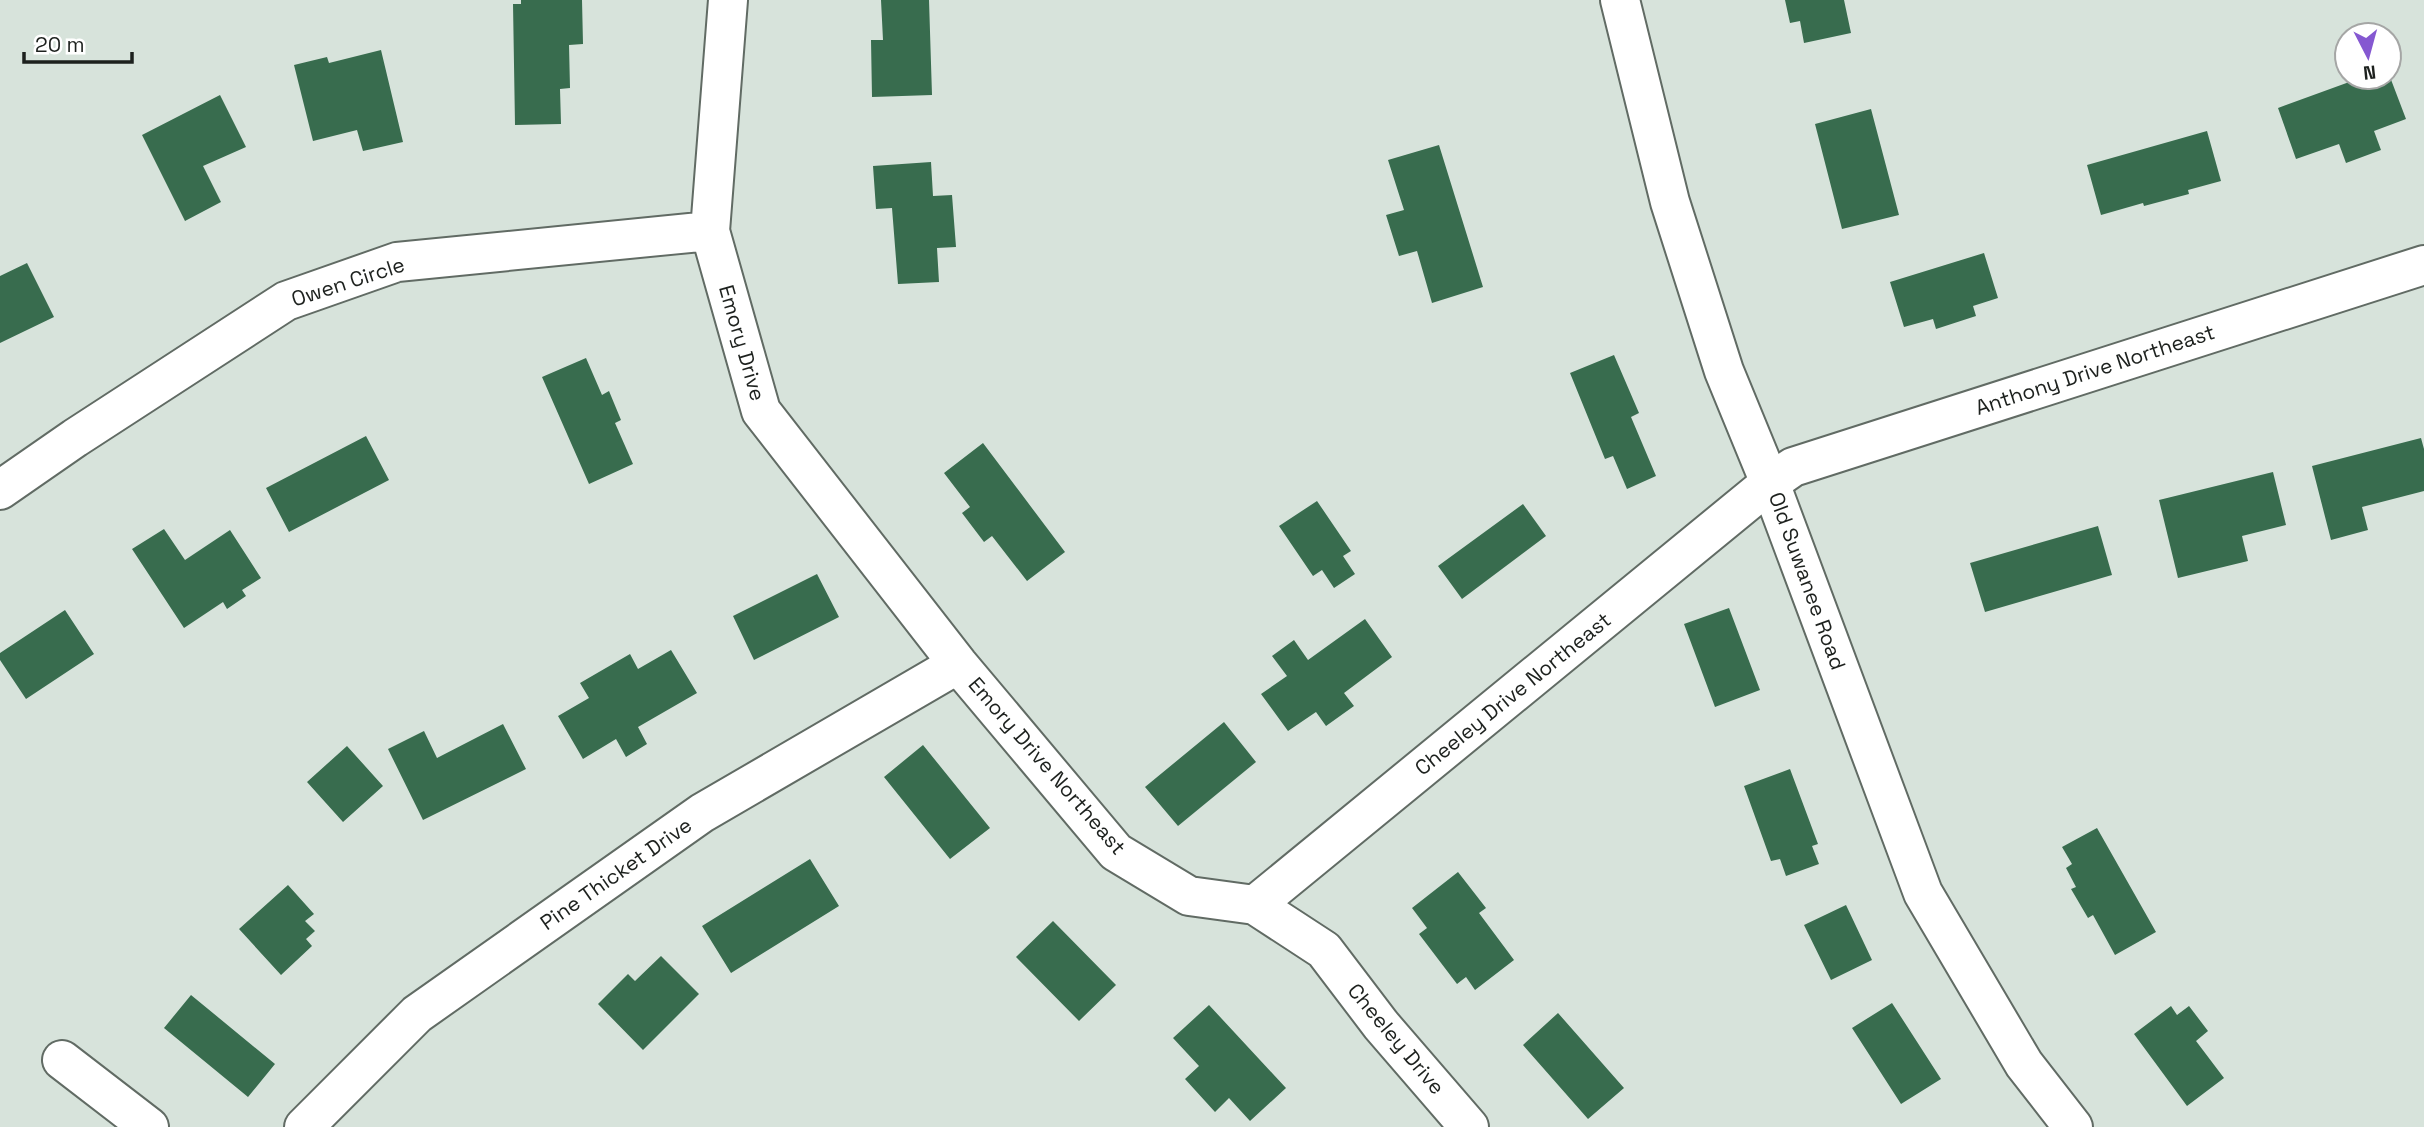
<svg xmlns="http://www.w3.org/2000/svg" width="2424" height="1127" font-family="'Space Grotesk',sans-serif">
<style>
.building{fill:#386c4e}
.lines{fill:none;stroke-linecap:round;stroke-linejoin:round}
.street-casing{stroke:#616b64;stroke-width:42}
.secondary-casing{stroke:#616b64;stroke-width:42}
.street{stroke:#fff;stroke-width:38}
.secondary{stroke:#fff;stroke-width:38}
.labels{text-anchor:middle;stroke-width:7;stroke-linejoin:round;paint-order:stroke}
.street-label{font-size:21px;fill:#1d211e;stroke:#fff}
</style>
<rect width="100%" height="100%" fill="#d7e3db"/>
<path class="building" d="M 521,0 L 582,0 L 583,44 L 569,45 L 570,88 L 560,89 L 561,124 L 515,125 L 513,4 L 521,4 Z
M 881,0 L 929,0 L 932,95 L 872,97 L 871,40 L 883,40 Z
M 1785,0 L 1844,0 L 1851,33 L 1804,43 L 1800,21 L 1790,23 Z
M 381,50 L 403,142 L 363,151 L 357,130 L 313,141 L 294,65 L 327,57 L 329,63 Z
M 2363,77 L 2390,77 L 2406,119 L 2374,131 L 2381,150 L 2346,163 L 2339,144 L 2296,159 L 2278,108 Z
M 220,95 L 246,147 L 203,166 L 221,202 L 185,221 L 142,135 Z
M 1871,109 L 1899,215 L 1842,229 L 1815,124 Z
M 2207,131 L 2221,181 L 2188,190 L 2189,194 L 2144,206 L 2143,203 L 2101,215 L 2087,165 Z
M 1439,145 L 1483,287 L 1432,303 L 1417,251 L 1399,256 L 1386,215 L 1404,210 L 1388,160 Z
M 931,162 L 933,196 L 952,195 L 956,247 L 937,248 L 939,282 L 898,284 L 892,208 L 876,209 L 873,166 Z
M 1984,253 L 1998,298 L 1973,306 L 1976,316 L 1936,329 L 1933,319 L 1904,327 L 1890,282 Z
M 27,263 L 54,317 L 0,343 L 0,276 Z
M 1614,355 L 1639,413 L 1631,417 L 1656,476 L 1627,489 L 1613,456 L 1605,459 L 1570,373 Z
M 586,358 L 602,395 L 609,391 L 621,420 L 615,423 L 633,464 L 589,484 L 542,377 Z
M 366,436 L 389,480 L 289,532 L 266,488 Z
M 2421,438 L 2424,449 L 2424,491 L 2362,507 L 2368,530 L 2331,540 L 2312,466 Z
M 983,443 L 1065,552 L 1027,581 L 992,536 L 984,542 L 962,513 L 970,507 L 944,473 Z
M 2273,472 L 2286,525 L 2242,536 L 2248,561 L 2178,578 L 2159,500 Z
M 1317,501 L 1351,551 L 1343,556 L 1355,574 L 1334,588 L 1322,570 L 1313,576 L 1279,526 Z
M 1523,504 L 1546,536 L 1462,599 L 1438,566 Z
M 2098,526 L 2112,575 L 1985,612 L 1970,563 Z
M 164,529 L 185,560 L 230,530 L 261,578 L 242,590 L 246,596 L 227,609 L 223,602 L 184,628 L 132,549 Z
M 817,574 L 839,617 L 754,660 L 733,616 Z
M 1729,608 L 1760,690 L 1715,707 L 1684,624 Z
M 65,610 L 94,654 L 26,699 L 0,660 L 0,653 Z
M 1365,619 L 1392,657 L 1344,693 L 1354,706 L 1326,726 L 1316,712 L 1288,731 L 1261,694 L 1287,676 L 1272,656 L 1294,640 L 1308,660 Z
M 671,650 L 697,693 L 638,727 L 647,744 L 626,757 L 616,739 L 583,759 L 558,716 L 589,698 L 580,683 L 630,654 L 638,669 Z
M 1224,722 L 1256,762 L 1178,826 L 1145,787 Z
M 503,724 L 526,769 L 423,820 L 388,749 L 424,731 L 437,758 Z
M 923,745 L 990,828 L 950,859 L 884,777 Z
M 347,746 L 383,786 L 343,822 L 307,782 Z
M 1790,769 L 1818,844 L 1812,846 L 1819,864 L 1786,876 L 1780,859 L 1771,861 L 1744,786 Z
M 2097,828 L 2156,932 L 2115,955 L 2093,915 L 2088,918 L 2071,889 L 2076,887 L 2066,868 L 2072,864 L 2062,847 Z
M 810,859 L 839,906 L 731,973 L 702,926 Z
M 1458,872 L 1486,908 L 1479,913 L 1514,960 L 1475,990 L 1466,977 L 1457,984 L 1419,934 L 1427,928 L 1412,908 Z
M 288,885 L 314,914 L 305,921 L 315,931 L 306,939 L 312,946 L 281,975 L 239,929 Z
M 1846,905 L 1872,960 L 1831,980 L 1804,925 Z
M 1053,921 L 1116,985 L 1079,1021 L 1016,957 Z
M 661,956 L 699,994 L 643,1050 L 598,1004 L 628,974 L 635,981 Z
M 191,995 L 275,1064 L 248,1097 L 164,1028 Z
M 1892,1003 L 1941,1079 L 1901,1104 L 1852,1028 Z
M 1209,1005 L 1286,1088 L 1250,1121 L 1229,1098 L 1215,1112 L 1185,1079 L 1199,1066 L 1173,1038 Z
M 2171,1006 L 2177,1015 L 2189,1006 L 2208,1031 L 2196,1041 L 2224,1078 L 2187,1106 L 2134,1034 Z
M 1558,1013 L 1624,1088 L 1588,1119 L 1523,1045 Z"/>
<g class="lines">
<g class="street-casing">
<path id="street" d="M 728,0 L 710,231 L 761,411 L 958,664 L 1116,852 L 1189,896 L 1255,905 L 1324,950 L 1381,1025 L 1469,1127
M 0,490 L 75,438 L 286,301 L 397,262 L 710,231
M 1255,905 L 1770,483 L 1793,467 L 2424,265
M 62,1060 L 149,1127
M 304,1127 L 417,1014 L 702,813 L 958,664"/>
</g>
<g class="secondary-casing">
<path id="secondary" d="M 1620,0 L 1670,202 L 1724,371 L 1770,483 L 1923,893 L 2024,1064 L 2073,1127"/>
</g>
<use href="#street" class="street"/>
<use href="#secondary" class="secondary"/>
</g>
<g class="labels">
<g class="street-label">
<text transform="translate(348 282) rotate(-18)" y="7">Owen Circle</text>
<text transform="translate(742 343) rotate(74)" y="7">Emory Drive</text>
<text transform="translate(2095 370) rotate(-18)" y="7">Anthony Drive Northeast</text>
<text transform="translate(1807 581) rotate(70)" y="7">Old Suwanee Road</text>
<text transform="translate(1513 694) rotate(-39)" y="7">Cheeley Drive Northeast</text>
<text transform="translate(1047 766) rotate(49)" y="7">Emory Drive Northeast</text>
<text transform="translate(616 874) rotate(-35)" y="7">Pine Thicket Drive</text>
<text transform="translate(1396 1039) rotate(50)" y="7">Cheeley Drive</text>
</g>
</g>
<g transform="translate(2368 56) rotate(174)"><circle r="33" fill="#ffffff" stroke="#a5a6a5" stroke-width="2"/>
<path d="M0-5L12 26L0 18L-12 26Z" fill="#8558d1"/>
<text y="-10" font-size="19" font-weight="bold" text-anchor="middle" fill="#1d211e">N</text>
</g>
<path d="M24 52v10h108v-10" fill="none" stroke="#1d211e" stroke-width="3.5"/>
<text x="35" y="52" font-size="21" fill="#1d211e" stroke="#ffffff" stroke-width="5" paint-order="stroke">20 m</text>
</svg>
